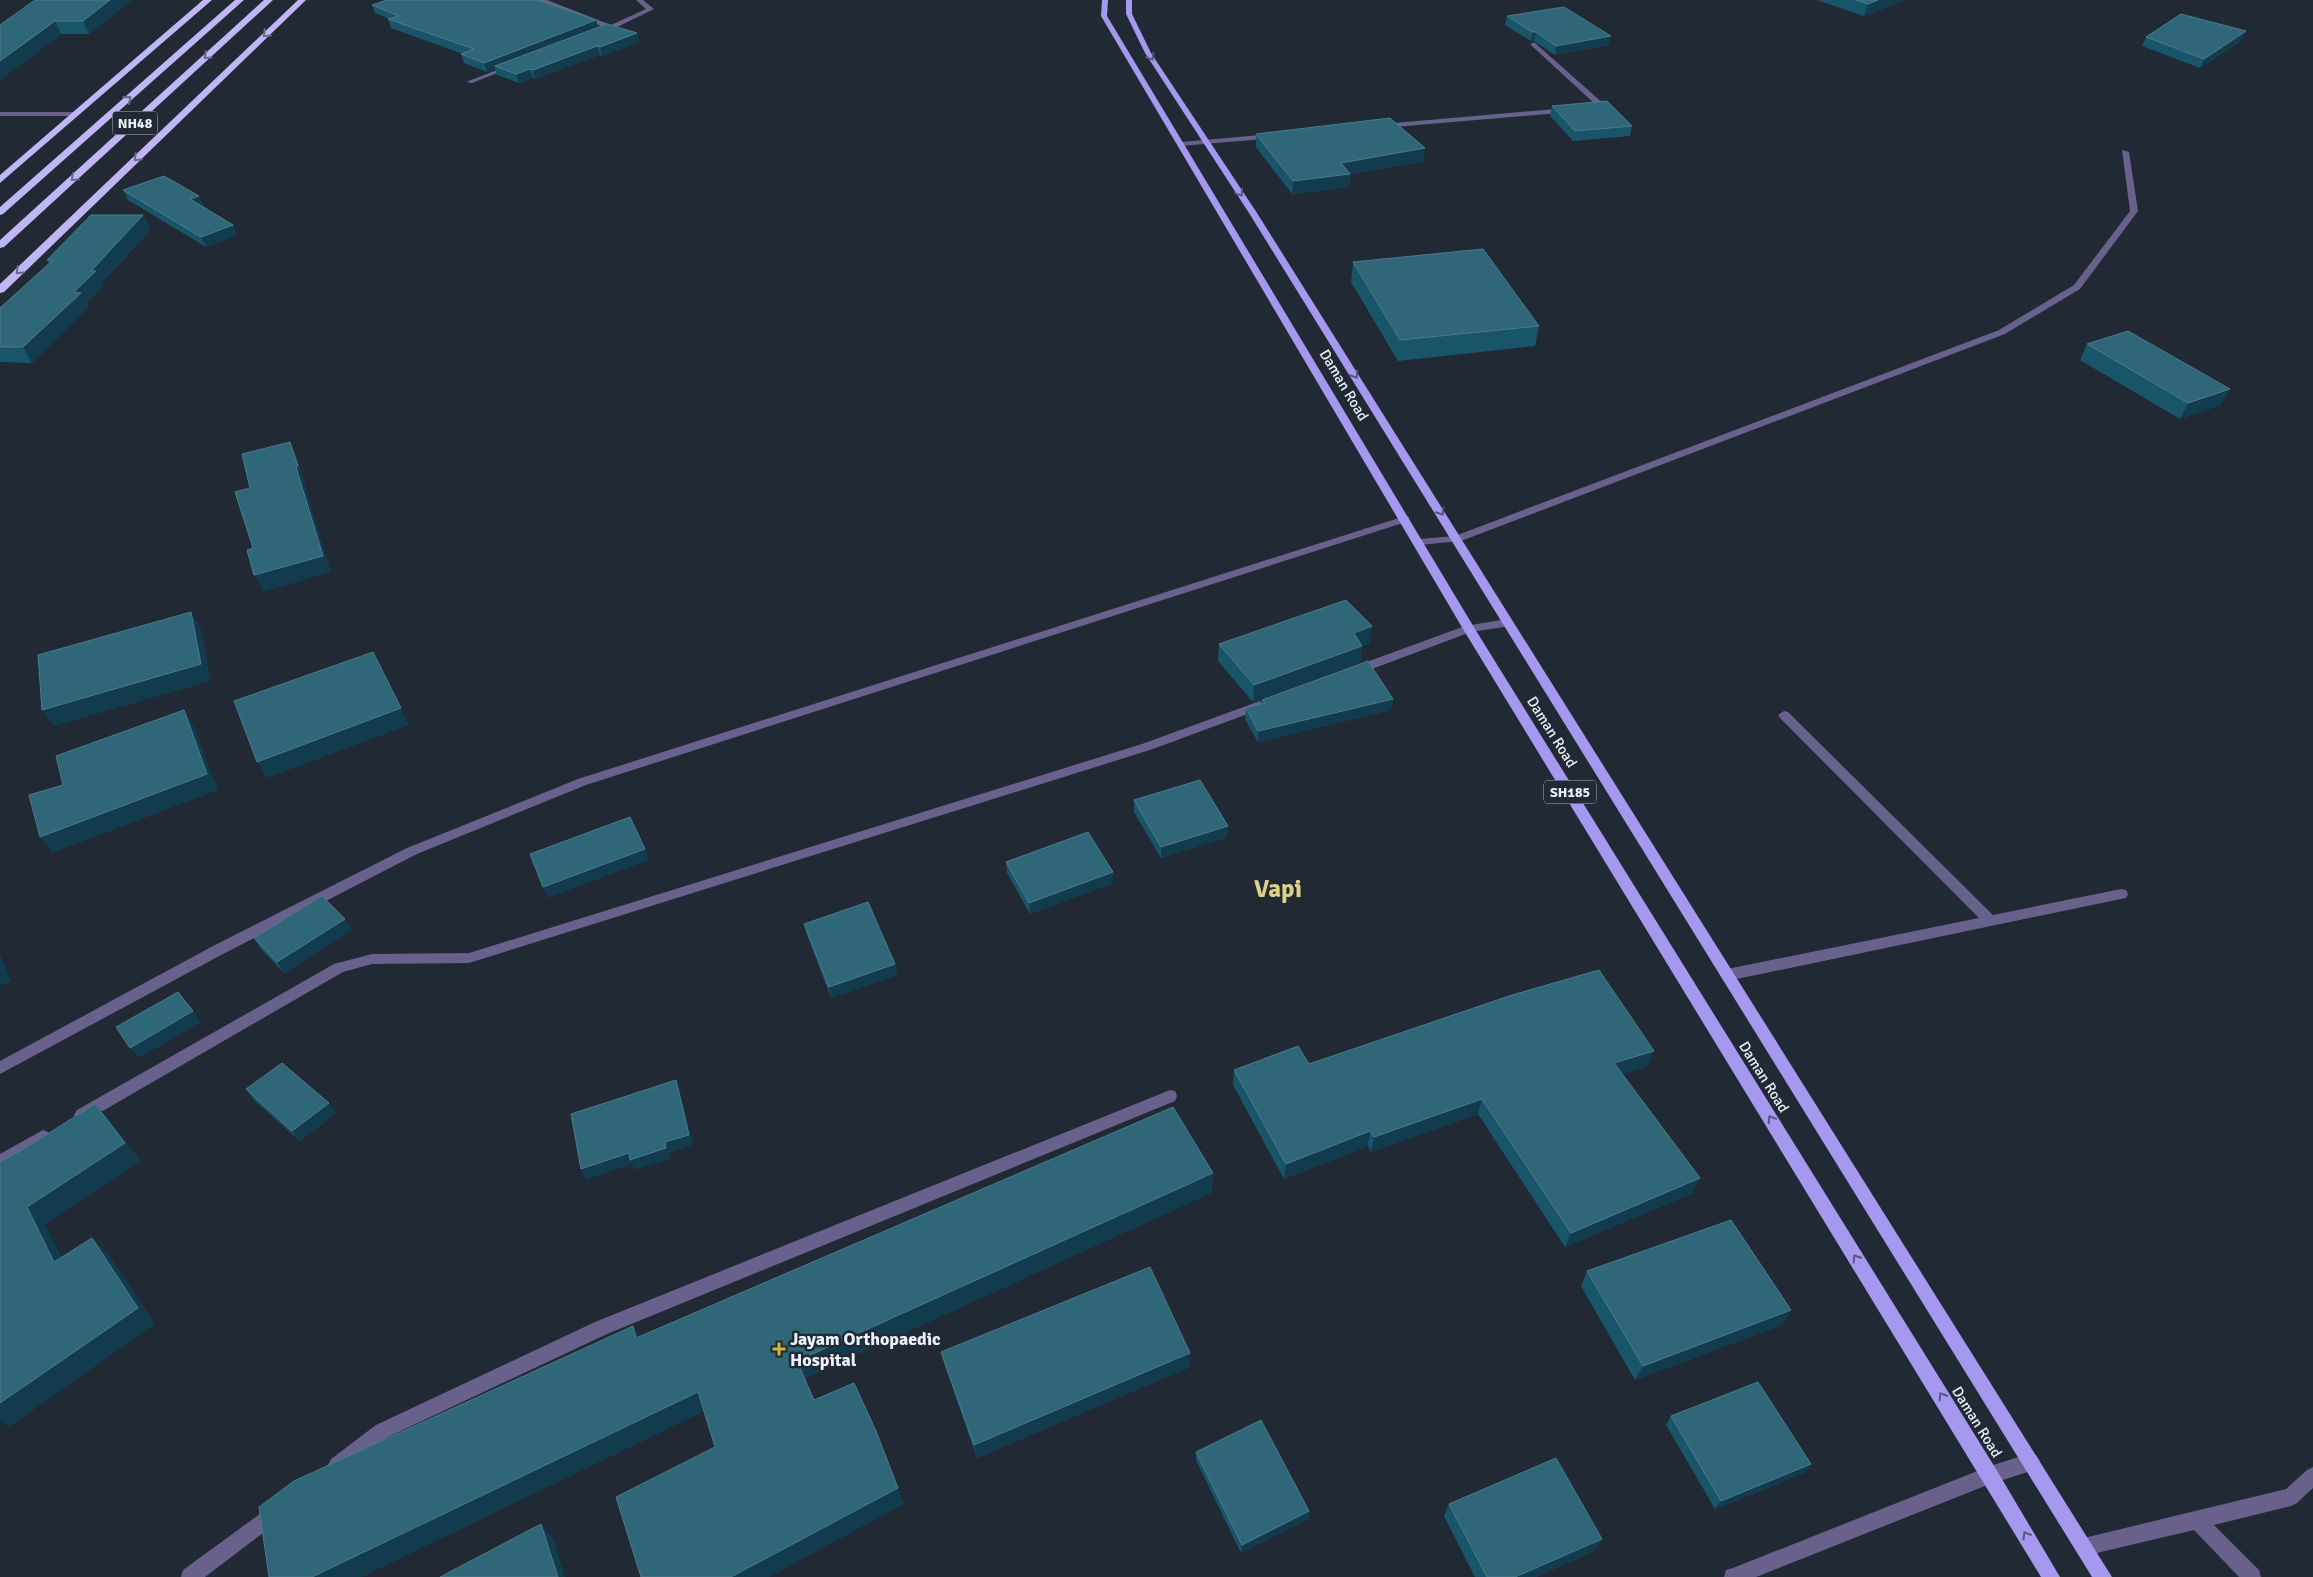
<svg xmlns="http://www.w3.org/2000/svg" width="2313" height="1577" font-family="Signika,sans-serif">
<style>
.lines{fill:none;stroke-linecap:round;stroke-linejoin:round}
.minor{fill:#67618b;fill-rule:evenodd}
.major{fill:#a598ef;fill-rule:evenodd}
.highway{fill:#beb6f5;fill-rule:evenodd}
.wall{fill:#185569}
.shaded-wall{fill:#123c4e}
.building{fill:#2f6678;stroke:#4c7b8c}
.oneway{stroke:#68688b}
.oneway2{stroke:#56557f}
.poi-dot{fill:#ccb939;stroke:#212935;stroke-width:2}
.labels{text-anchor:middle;stroke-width:5;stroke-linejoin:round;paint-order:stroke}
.shield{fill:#212935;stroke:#afb5be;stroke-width:1}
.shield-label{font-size:14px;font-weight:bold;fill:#ecf1f9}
.street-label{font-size:15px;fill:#ecf1f9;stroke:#212935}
.near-poi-label{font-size:18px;font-weight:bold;fill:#ecf1f9;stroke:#212935;text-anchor:start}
.town-label{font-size:25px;font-weight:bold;fill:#ddd283;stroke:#212935}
</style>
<rect width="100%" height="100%" fill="#212935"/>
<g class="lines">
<path class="minor" d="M 538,0 L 547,0 L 611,25 L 646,9 L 636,0 L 643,0 L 654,9 L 601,35 L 599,34 L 599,32 L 606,28 Z
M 1531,43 L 1535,43 L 1605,105 L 1605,109 L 1589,110 L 1589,106 L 1596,105 L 1531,45 Z
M 510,65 L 515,66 L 472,83 L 466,82 Z
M 1567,108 L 1570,108 L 1570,112 L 1383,128 L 1379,126 L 1383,124 Z
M 0,112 L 74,112 L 78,114 L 74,116 L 0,116 Z
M 1273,134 L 1277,136 L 1276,138 L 1181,146 L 1177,144 L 1181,142 Z
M 2122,150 L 2129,152 L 2138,211 L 2080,289 L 2005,334 L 1461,541 L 1419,545 L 1414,542 L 1419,539 L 1455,536 L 1999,330 L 2074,285 L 2130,211 Z
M 1405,516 L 1409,517 L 1409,521 L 586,785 L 417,854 L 223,954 L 0,1074 L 0,1061 L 213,946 L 407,848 L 578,779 Z
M 1507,619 L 1513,623 L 1511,626 L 1471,632 L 1361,673 L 1357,674 L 1351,670 L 1353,667 L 1465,626 Z
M 1260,701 L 1266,705 L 1264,708 L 1150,750 L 469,963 L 372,964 L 343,972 L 87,1120 L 82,1121 L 77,1120 L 74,1115 L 77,1110 L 334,964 L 372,954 L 469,953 L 1142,744 Z
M 1784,711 L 1788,712 L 1993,915 L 2121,889 L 2126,890 L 2128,894 L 2126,898 L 2121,899 L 1727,981 L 1722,979 L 1720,975 L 1722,971 L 1727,969 L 1979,918 L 1780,718 L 1778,715 Z
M 1170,1090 L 1175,1091 L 1177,1096 L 1175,1101 L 607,1334 L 388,1437 L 343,1471 L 337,1474 L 331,1471 L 328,1465 L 331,1459 L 376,1425 L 595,1322 Z
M 43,1130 L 48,1132 L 51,1137 L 48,1142 L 0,1169 L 0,1154 Z
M 2031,1453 L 2037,1456 L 2040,1462 L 2037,1468 L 2031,1471 L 1990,1484 L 1756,1577 L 1724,1577 L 1726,1570 L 1733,1568 L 1990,1466 Z
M 2313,1467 L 2313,1488 L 2297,1503 L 2291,1506 L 2214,1525 L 2259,1570 L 2261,1577 L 2239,1577 L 2194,1530 L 2084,1556 L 2078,1553 L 2075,1547 L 2078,1541 L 2084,1538 L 2286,1489 L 2307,1470 Z
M 274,1505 L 280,1508 L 283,1514 L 280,1520 L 205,1577 L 181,1577 L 183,1570 L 268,1508 Z"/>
<path class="major" d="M 1102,0 L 1108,0 L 1107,16 L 1475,629 L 1996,1469 L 2060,1577 L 2041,1577 L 1463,629 L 1101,16 Z
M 1126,0 L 1132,0 L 1132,14 L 1151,53 L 1257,213 L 2112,1577 L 2092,1577 L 1249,213 L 1145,53 L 1126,14 Z"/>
<path class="highway" d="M 203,0 L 212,0 L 0,183 L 0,175 Z
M 235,0 L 244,0 L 3,214 L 0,215 L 0,207 Z
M 264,0 L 273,0 L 4,247 L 0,248 L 0,240 Z
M 298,0 L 306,0 L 4,292 L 0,293 L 0,284 Z"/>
</g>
<path class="wall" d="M 132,0 L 89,34 L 61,34 L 0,80 L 0,25 Z
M 1817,0 L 1906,0 L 1864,16 Z
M 372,5 L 596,20 L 598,27 L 637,33 L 639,42 L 602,56 L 600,55 L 535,79 L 533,78 L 519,83 L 497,75 L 495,69 L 487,72 L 464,63 L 461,54 L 463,54 L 391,28 L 388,19 L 389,19 L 375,13 Z
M 1507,16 L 1609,45 L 1555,55 L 1534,41 L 1531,41 L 1505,25 Z
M 2146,37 L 2242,40 L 2200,68 L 2142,46 Z
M 1552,106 L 1632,126 L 1630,136 L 1573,141 L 1550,116 Z
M 1256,134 L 1424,161 L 1350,174 L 1349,187 L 1292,194 L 1256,147 Z
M 123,190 L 204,206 L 202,206 L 233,225 L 237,235 L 206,247 L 128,200 Z
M 143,215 L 150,230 L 102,283 L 103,286 L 87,303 L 89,307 L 32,363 L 0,362 L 0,308 L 49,264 L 47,260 Z
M 1353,262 L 1539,326 L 1535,346 L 1398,361 L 1351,282 Z
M 2087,344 L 2221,405 L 2180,419 L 2080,360 Z
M 1370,643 L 1362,646 L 1360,662 L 1253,702 L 1218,661 L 1219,644 Z
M 1393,699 L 1391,710 L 1258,742 L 1245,719 L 1246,708 L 1261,704 L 1262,700 Z
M 1134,800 L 1227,837 L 1161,858 L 1134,812 Z
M 1006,862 L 1113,872 L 1113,883 L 1030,914 L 1007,873 Z
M 804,924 L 895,964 L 897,975 L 831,998 L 807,935 Z
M 352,930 L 284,973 L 261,949 L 254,938 Z
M 1309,1064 L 1648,1066 L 1622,1074 L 1693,1193 L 1565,1247 L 1478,1114 L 1371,1152 L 1368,1146 L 1284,1179 L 1233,1085 L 1234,1070 Z
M 246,1089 L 329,1103 L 336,1113 L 300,1141 L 254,1100 Z
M 1587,1271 L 1782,1325 L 1635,1380 L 1581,1286 Z
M 941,1352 L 1190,1367 L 977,1458 L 945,1366 Z
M 1671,1416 L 1811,1464 L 1804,1473 L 1715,1509 L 1666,1425 Z
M 1196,1452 L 1309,1511 L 1308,1519 L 1241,1553 L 1196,1460 Z
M 1449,1504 L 1602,1539 L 1594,1551 L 1536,1577 L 1475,1577 L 1444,1516 Z"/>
<path class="shaded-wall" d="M 110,0 L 132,0 L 89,34 L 83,21 Z
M 1878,0 L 1906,0 L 1864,16 L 1868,4 Z
M 596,20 L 598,29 L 495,66 L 495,69 L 487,72 L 484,63 Z
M 55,21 L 61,34 L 0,80 L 0,61 Z
M 2246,31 L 2242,40 L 2200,68 L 2204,59 Z
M 1532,32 L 1536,32 L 1534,41 L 1531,41 Z
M 637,33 L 639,42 L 602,56 L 600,47 Z
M 1611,36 L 1609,45 L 1555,55 L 1556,46 Z
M 597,46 L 600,55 L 535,79 L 533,70 Z
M 530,69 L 533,78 L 519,83 L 516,74 Z
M 1425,148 L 1424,161 L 1348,174 L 1350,174 L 1349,187 L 1292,194 L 1293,181 L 1341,163 Z
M 199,196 L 204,206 L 194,209 L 190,199 Z
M 143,215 L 150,230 L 102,283 L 103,286 L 87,303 L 89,307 L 32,363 L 23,347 L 74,292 L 91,271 Z
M 233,225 L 237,235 L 206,247 L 201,237 Z
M 2230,389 L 2221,405 L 2180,419 L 2188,403 Z
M 290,442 L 297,458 L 305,483 L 304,483 L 331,572 L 263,592 L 254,575 Z
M 191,612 L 201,629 L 211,681 L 54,726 L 42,710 Z
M 1372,626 L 1370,643 L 1362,646 L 1360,662 L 1253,702 L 1254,685 L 1354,633 Z
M 1393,699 L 1391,710 L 1258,742 L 1258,731 Z
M 401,708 L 409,725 L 267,778 L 257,762 Z
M 184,710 L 194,727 L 218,790 L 52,853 L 40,837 Z
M 1228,826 L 1227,837 L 1161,858 L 1161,847 Z
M 645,849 L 649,860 L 548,898 L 543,887 Z
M 1113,872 L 1113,883 L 1030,914 L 1029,903 Z
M 345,919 L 352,930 L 284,973 L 277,962 Z
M 0,954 L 11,981 L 0,986 Z
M 895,964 L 897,975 L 831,998 L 829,987 Z
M 178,992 L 201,1022 L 139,1058 L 130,1048 Z
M 1654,1051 L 1648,1066 L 1608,1079 L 1614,1063 Z
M 676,1080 L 680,1091 L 693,1145 L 669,1153 L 670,1159 L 635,1170 L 632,1164 L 586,1180 L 581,1169 L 629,1153 L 665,1142 Z
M 1482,1099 L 1478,1114 L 1371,1152 L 1374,1137 Z
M 329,1103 L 336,1113 L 300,1141 L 292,1131 Z
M 95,1104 L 111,1122 L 141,1161 L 45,1224 L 73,1279 L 54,1262 L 27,1207 Z
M 1370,1131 L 1368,1146 L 1284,1179 L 1286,1164 Z
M 1213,1173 L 1212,1193 L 804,1379 L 797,1361 Z
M 1700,1178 L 1693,1193 L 1565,1247 L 1571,1233 Z
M 92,1238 L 109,1255 L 155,1324 L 9,1427 L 0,1420 L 0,1403 Z
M 1791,1310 L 1782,1325 L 1635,1380 L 1643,1366 Z
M 633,1326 L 643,1344 L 636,1338 Z
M 1190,1353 L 1190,1367 L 977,1458 L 974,1445 Z
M 698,1392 L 707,1410 L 362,1577 L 312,1577 Z
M 1811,1464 L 1804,1473 L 1715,1509 L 1721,1501 Z
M 898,1488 L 904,1504 L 769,1577 L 731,1577 Z
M 1309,1511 L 1308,1519 L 1241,1553 L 1242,1545 Z
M 541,1524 L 554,1540 L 565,1577 L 558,1577 Z
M 1602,1539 L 1594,1551 L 1536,1577 L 1515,1577 Z"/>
<path class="building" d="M 35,0 L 110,0 L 83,21 L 55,21 L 0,61 L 0,25 Z
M 387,0 L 537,0 L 596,20 L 484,63 L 461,54 L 474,49 L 388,19 L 399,16 L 372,5 Z
M 1856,0 L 1878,0 L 1868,4 Z
M 1564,7 L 1611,36 L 1556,46 L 1536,32 L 1532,32 L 1507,16 Z
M 2181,14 L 2246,31 L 2204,59 L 2146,37 Z
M 607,24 L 637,33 L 600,47 L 597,46 L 533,70 L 530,69 L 516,74 L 495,66 Z
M 1607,101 L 1632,126 L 1575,131 L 1552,106 Z
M 1390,118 L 1425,148 L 1341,163 L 1350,174 L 1293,181 L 1256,134 Z
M 164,176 L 199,196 L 190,199 L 233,225 L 201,237 L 123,190 Z
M 91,215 L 143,215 L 91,271 L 96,271 L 74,292 L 81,293 L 23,347 L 0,347 L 0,308 L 53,260 L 47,260 Z
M 1483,249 L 1539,326 L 1400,340 L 1353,262 Z
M 2128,331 L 2230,389 L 2188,403 L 2087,344 Z
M 290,442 L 298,466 L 296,467 L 323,556 L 254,575 L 247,550 L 253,548 L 235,492 L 250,488 L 242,454 Z
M 1346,600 L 1372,626 L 1354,633 L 1362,646 L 1254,685 L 1219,644 Z
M 191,612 L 201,664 L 42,710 L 38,655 Z
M 373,652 L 401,708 L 257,762 L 234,701 Z
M 1368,661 L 1393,699 L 1258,731 L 1246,708 L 1265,703 L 1262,700 Z
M 184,710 L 207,774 L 40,837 L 29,795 L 63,785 L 56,756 Z
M 1200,780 L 1228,826 L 1161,847 L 1134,800 Z
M 630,817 L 645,849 L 543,887 L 530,854 Z
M 1088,832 L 1113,872 L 1029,903 L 1006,862 Z
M 322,896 L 345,919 L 277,962 L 254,938 Z
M 868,902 L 895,964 L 829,987 L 804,924 Z
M 1599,970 L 1654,1051 L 1614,1063 L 1700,1178 L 1571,1233 L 1482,1099 L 1374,1137 L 1370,1131 L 1286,1164 L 1234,1070 L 1298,1046 L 1309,1064 L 1512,995 Z
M 178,992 L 193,1011 L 130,1048 L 116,1027 Z
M 282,1063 L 329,1103 L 292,1131 L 246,1089 Z
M 676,1080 L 689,1135 L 665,1142 L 666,1148 L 630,1160 L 629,1153 L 581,1169 L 571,1114 Z
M 95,1104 L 125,1143 L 27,1207 L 54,1262 L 92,1238 L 138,1308 L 0,1403 L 0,1162 L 27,1147 Z
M 1173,1107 L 1213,1173 L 797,1361 L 814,1400 L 854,1383 L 876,1431 L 898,1488 L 731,1577 L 641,1577 L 616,1497 L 715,1447 L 698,1392 L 312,1577 L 269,1577 L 259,1507 L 294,1481 L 633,1326 L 636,1338 Z
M 1731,1220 L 1791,1310 L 1643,1366 L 1587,1271 Z
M 1150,1267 L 1190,1353 L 974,1445 L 941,1352 Z
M 1758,1382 L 1811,1464 L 1721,1501 L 1671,1416 Z
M 1261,1420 L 1309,1511 L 1242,1545 L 1196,1452 Z
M 1556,1458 L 1602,1539 L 1515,1577 L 1487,1577 L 1449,1504 Z
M 541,1524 L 558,1577 L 440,1577 Z"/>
<defs><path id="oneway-chevron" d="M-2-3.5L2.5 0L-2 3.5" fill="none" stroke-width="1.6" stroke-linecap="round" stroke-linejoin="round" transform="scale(1.25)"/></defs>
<g class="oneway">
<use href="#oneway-chevron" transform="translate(266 34) rotate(136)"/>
<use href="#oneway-chevron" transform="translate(207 56) rotate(138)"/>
<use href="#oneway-chevron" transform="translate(128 99) rotate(-41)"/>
<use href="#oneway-chevron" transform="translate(137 158) rotate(136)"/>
<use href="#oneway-chevron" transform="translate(74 178) rotate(138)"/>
<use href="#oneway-chevron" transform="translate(19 271) rotate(136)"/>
</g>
<g class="oneway2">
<use href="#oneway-chevron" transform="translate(1151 57) rotate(58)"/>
<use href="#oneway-chevron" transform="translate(1240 193) rotate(56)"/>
<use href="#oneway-chevron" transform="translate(1355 375) rotate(58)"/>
<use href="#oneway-chevron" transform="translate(1441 512) rotate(58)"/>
<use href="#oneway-chevron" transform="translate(1771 1119) rotate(-122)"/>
<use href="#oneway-chevron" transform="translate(1856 1258) rotate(-122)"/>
<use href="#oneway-chevron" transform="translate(1942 1396) rotate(-122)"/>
<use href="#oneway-chevron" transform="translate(2026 1535) rotate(-121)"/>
</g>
<path class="poi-dot" d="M776.5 1341.5h5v5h5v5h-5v5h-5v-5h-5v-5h5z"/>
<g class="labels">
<g class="shield">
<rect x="112.5" y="111.5" width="45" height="23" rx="4"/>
<rect x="1544" y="780.5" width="52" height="23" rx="4"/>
</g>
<g class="shield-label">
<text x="135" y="128">NH48</text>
<text x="1570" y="797">SH185</text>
</g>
<g class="street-label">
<text transform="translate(1344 385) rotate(59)" y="5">Daman Road</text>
<text transform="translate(1552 732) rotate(58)" y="5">Daman Road</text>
<text transform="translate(1764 1077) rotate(58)" y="5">Daman Road</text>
<text transform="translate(1977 1422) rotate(58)" y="5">Daman Road</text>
</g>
<g class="near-poi-label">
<text x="790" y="1345">Jayam Orthopaedic<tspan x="790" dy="21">Hospital</tspan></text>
</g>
<g class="town-label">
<text x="1278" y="897">Vapi</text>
</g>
</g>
</svg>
